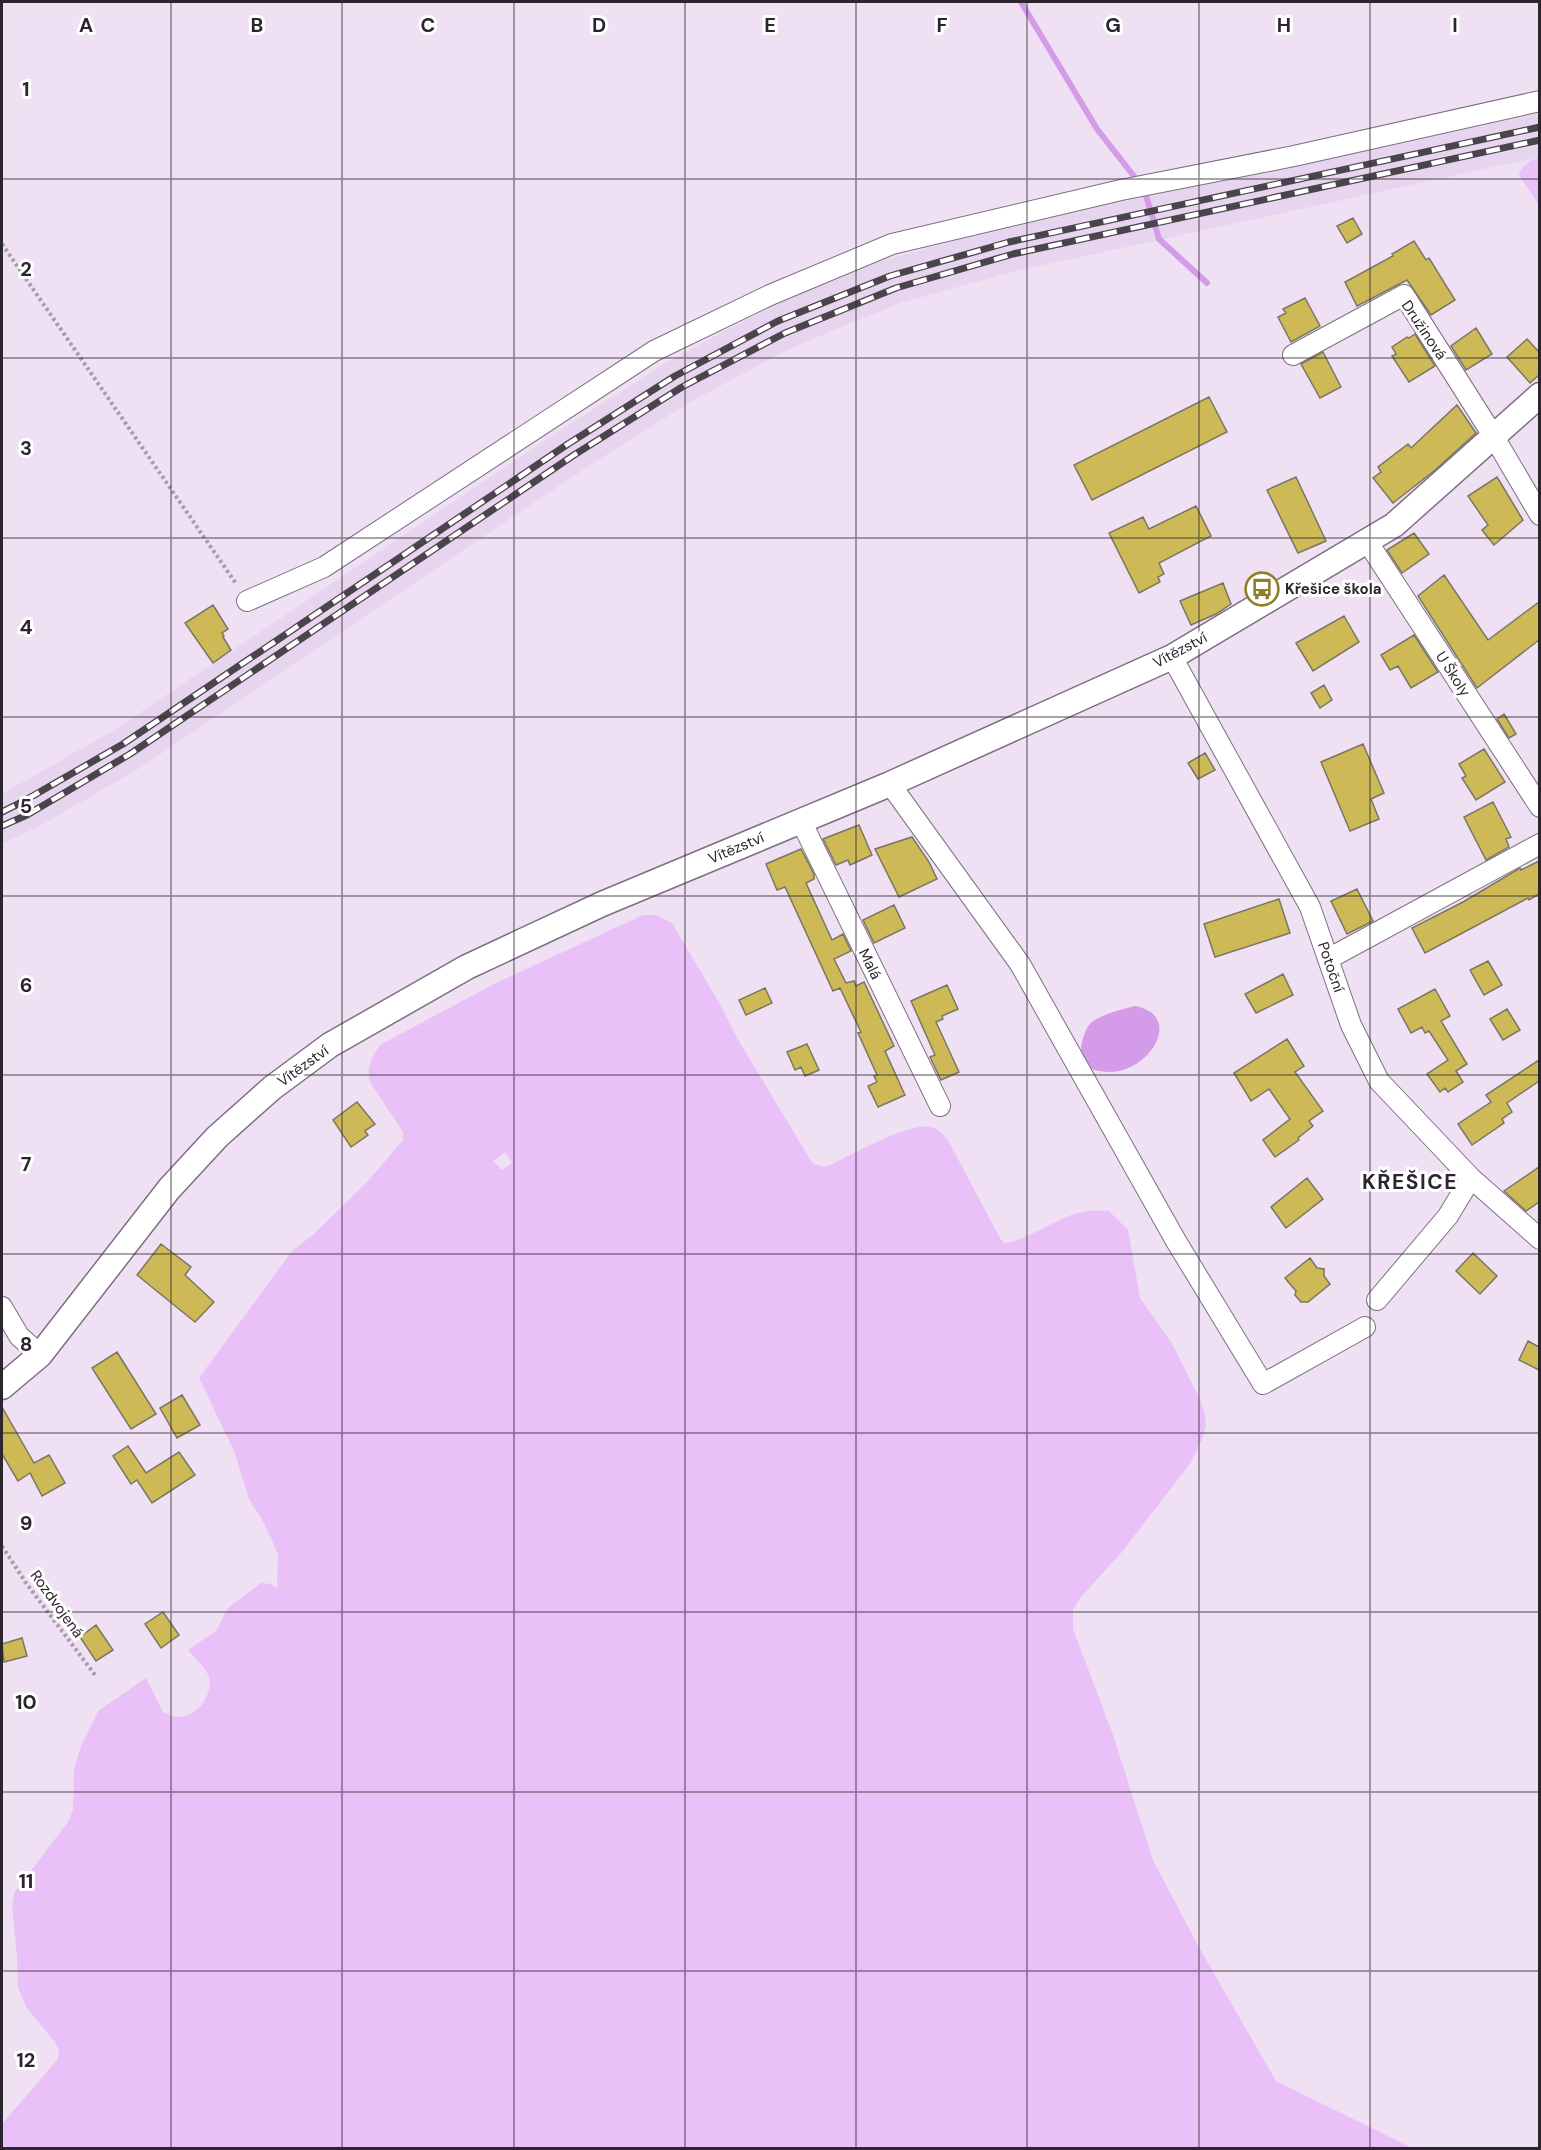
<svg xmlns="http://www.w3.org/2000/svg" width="1541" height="2150" font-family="'DM Sans',sans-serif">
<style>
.built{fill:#e7d4ee}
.green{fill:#e9c1f8;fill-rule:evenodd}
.water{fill:#d49ce8}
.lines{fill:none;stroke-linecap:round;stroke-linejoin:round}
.stream{stroke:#d49ce8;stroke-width:6}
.building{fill:#cdba57;stroke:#7a7662;stroke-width:1.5}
.minor-casing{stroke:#7c6f80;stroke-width:22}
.major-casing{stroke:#7c6f80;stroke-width:27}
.path{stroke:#a79cab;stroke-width:4;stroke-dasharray:3 3;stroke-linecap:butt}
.minor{stroke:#fff;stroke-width:20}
.major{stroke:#fff;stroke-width:24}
.rail-casing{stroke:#4a444d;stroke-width:7}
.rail{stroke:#fff;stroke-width:4.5;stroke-dasharray:14;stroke-linecap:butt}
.grid{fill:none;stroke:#2b262d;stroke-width:1.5;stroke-opacity:0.55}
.labels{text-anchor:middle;stroke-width:6;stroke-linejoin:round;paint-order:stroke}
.street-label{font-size:15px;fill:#2b262d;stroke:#fff}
.poi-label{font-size:15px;font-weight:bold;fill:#2b262d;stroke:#fff;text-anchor:start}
.district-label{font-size:21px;font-weight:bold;letter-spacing:1.5px;fill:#2b262d;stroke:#fff}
.grid-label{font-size:20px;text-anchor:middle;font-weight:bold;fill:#2b262d;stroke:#fff;stroke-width:6;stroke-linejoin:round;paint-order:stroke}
</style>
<rect width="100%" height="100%" fill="#efe0f4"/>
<path class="built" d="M 1539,111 L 1539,157 L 1016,271 L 900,303 L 791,348 L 690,402 L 584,469 L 138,769 L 38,827 L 2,844 L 2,794 L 114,730 L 559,431 L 667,362 L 772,306 L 885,260 L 1005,227 Z"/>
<path class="green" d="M 1539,157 L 1539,156 L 1539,205 L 1519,175 C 1521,166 1531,160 1539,157 Z
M 643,915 L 656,915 L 672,923 L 717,999 L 740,1043 L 813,1164 L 826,1167 C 850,1156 908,1122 931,1127 C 940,1129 944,1135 949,1142 L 1001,1240 L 1005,1243 C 1035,1238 1059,1214 1089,1211 C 1096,1210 1102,1211 1109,1211 L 1128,1230 L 1140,1298 L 1171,1342 L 1199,1397 L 1205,1414 L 1206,1426 L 1202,1440 L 1189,1465 L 1121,1553 L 1080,1598 L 1073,1610 L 1073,1629 L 1113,1735 L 1153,1860 L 1196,1942 L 1276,2081 L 1412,2148 L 2,2148 L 2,2124 L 58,2059 L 59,2050 L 54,2041 L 27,2008 L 18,1988 L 17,1957 L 12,1906 L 14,1893 L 68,1822 L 73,1810 L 74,1769 L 81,1746 L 98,1711 L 146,1678 L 163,1712 C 167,1713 173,1717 177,1717 C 197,1718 213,1695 209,1677 C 206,1668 194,1657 188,1650 L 216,1631 L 228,1608 L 261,1583 L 270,1584 L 277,1588 L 278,1554 L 264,1523 L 249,1499 L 234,1451 L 199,1378 L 292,1251 L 314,1234 L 369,1180 L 403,1140 L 403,1132 L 370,1082 C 366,1067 372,1057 380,1045 L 494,984 ZM 505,1152 L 512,1163 L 502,1170 L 493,1161 Z"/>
<path class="water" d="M 1135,1006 C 1184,1015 1151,1072 1109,1072 C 1087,1071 1077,1064 1082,1042 C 1084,1035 1086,1027 1092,1022 C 1105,1013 1120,1010 1135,1006 Z"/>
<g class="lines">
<path class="stream" d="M 1021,2 L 1097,129 L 1144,189 L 1159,239 L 1207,283"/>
</g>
<path class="building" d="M 1353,218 L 1362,234 L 1347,243 L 1337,226 Z
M 1414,241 L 1426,260 L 1429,258 L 1455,300 L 1431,315 L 1407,280 L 1357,306 L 1345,282 L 1393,256 L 1392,254 Z
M 1305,298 L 1320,326 L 1291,342 L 1278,317 L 1286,313 L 1283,309 Z
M 1476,328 L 1492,354 L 1466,370 L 1451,346 Z
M 1415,334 L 1435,366 L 1409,382 L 1392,356 L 1396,354 L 1392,347 L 1407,337 L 1409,338 Z
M 1527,339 L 1539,352 L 1539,375 L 1530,383 L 1507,357 Z
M 1323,352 L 1341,387 L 1320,398 L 1301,364 Z
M 1209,397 L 1227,432 L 1092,500 L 1074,465 Z
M 1457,405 L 1476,433 L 1434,471 L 1393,503 L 1373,478 L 1381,472 L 1378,467 L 1408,444 L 1411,448 Z
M 1296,477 L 1326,541 L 1298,553 L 1267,490 Z
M 1497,477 L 1523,520 L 1494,545 L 1482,530 L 1488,525 L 1468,496 Z
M 1196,506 L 1211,536 L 1159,563 L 1164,574 L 1158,577 L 1160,582 L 1139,593 L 1109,533 L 1143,517 L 1149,529 Z
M 1414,533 L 1429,554 L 1402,573 L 1387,550 Z
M 1444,575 L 1488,640 L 1539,602 L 1539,640 L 1477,688 L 1418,596 Z
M 1223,583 L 1231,604 L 1216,614 L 1191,625 L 1180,601 Z
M 213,605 L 228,629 L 222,633 L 224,636 L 223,637 L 231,650 L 213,663 L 185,623 Z
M 1344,616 L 1359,642 L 1313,671 L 1296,643 Z
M 1414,635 L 1438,672 L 1411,688 L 1398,666 L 1390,670 L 1381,655 Z
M 1324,685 L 1332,700 L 1320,708 L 1311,693 Z
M 1504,714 L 1516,734 L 1509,738 L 1497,719 Z
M 1363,744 L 1384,793 L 1371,799 L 1379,819 L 1350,831 L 1321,762 Z
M 1484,749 L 1505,782 L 1476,800 L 1462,778 L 1466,776 L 1459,764 Z
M 1205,753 L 1215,770 L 1198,779 L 1188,763 Z
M 1493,802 L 1511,837 L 1506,839 L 1509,847 L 1486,860 L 1464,817 Z
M 859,825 L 872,855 L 850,865 L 848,860 L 836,865 L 823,839 Z
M 912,837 L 929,862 L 937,879 L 899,897 L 875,849 Z
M 801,849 L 814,874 L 814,879 L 806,883 L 832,940 L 843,934 L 851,951 L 834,959 L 846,983 L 854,981 L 856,986 L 864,982 L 894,1046 L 885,1051 L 905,1095 L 878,1107 L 868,1086 L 877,1082 L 874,1076 L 877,1075 L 858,1033 L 861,1032 L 840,988 L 833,991 L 785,887 L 777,890 L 766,864 Z
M 1539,861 L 1539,894 L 1529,900 L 1528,898 L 1425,953 L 1412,928 L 1463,902 L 1520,868 L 1521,870 Z
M 1357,889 L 1373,921 L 1347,934 L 1331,901 Z
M 1279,899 L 1290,933 L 1215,957 L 1204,924 Z
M 894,905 L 905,928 L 874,943 L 863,920 Z
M 1488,961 L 1502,985 L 1484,995 L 1470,970 Z
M 1283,974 L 1293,995 L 1256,1013 L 1245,994 Z
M 947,985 L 958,1009 L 942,1016 L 943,1019 L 936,1022 L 959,1072 L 941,1080 L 930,1057 L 935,1055 L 911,1001 Z
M 765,988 L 772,1003 L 746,1015 L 739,1000 Z
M 1435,989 L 1450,1016 L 1441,1021 L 1467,1064 L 1456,1071 L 1463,1082 L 1448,1092 L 1445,1088 L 1440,1092 L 1427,1074 L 1448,1060 L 1429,1031 L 1425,1033 L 1422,1027 L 1411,1033 L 1398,1009 Z
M 1507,1009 L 1520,1030 L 1503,1040 L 1490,1019 Z
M 1287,1039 L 1304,1066 L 1295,1072 L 1323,1111 L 1309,1121 L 1313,1126 L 1298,1138 L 1299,1140 L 1275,1157 L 1263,1140 L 1290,1119 L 1269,1089 L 1251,1101 L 1234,1073 Z
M 807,1044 L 819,1070 L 805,1076 L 801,1067 L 795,1070 L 787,1052 Z
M 1539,1060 L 1539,1081 L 1507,1103 L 1512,1112 L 1502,1119 L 1504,1123 L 1472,1145 L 1458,1124 L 1491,1102 L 1486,1095 Z
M 357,1102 L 375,1124 L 365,1131 L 368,1135 L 351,1147 L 333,1120 Z
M 1539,1167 L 1539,1202 L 1526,1211 L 1504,1191 Z
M 1307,1178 L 1323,1199 L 1286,1228 L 1271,1207 Z
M 161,1244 L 191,1267 L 185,1275 L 214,1302 L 195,1322 L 137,1275 Z
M 1473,1253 L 1497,1276 L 1480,1294 L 1456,1271 Z
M 1310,1258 L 1317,1268 L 1324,1269 L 1324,1276 L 1330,1284 L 1308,1302 L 1301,1302 L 1295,1295 L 1296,1291 L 1285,1278 Z
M 1528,1341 L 1539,1347 L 1539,1370 L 1519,1360 Z
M 117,1352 L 156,1414 L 131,1429 L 92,1368 Z
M 182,1395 L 200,1425 L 177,1438 L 160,1408 Z
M 2,1407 L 34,1463 L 49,1455 L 65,1483 L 42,1496 L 30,1473 L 18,1481 L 2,1454 Z
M 128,1446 L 146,1473 L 179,1452 L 195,1475 L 152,1503 L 137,1480 L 131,1484 L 113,1456 Z
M 163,1612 L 179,1635 L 161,1648 L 145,1624 Z
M 96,1625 L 113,1650 L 96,1661 L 80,1637 Z
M 22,1638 L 27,1656 L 4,1662 L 2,1644 Z"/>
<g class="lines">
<g class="minor-casing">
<path id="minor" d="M 1293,355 L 1404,295 L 1494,437 L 1540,515
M 1367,541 L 1540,807
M 247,601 L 324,567 L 654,351 L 770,295 L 892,244 L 1121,190 L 1294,156 L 1540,101
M 1172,657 L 1310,907 L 1351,1025 L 1379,1081 L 1471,1178 L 1540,1239
M 890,784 L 1020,964 L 1176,1241 L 1263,1384 L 1365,1327
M 801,821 L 940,1106
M 1328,959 L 1540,844
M 1377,1300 L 1448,1216 L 1471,1178
M 2,1307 L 19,1336 L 40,1355"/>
</g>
<g class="major-casing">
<path id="major" d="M 2,1387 L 40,1355 L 169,1189 L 217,1137 L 272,1088 L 330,1045 L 467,967 L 602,904 L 890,784 L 1172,657 L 1394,525 L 1540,395"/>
</g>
<path class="path" d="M 2,244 L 237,585
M 2,1546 L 26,1583 L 95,1675"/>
<use href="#minor" class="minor"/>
<use href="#major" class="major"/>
<g class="rail-casing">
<path id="rail" d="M 2,812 L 24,801 L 123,744 L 568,444 L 675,376 L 778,321 L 890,276 L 1009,242 L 1540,127
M 2,826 L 27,815 L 130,754 L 574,455 L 682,387 L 785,333 L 896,288 L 1013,254 L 1540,140"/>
</g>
<use href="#rail" class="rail"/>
</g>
<path class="grid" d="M 171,2 L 171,2148M 342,2 L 342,2148M 514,2 L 514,2148M 685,2 L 685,2148M 856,2 L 856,2148M 1027,2 L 1027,2148M 1199,2 L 1199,2148M 1370,2 L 1370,2148M 2,179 L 1540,179M 2,358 L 1540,358M 2,538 L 1540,538M 2,717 L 1540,717M 2,896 L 1540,896M 2,1075 L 1540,1075M 2,1254 L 1540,1254M 2,1433 L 1540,1433M 2,1612 L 1540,1612M 2,1792 L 1540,1792M 2,1971 L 1540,1971"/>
<defs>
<g id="bus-ring" transform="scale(1.725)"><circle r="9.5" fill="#fff" stroke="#907f26" stroke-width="1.5"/><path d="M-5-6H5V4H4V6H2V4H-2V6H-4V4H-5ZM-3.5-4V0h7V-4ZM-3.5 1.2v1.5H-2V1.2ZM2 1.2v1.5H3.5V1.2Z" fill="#907f26"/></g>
</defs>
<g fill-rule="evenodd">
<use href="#bus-ring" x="1262" y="589"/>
</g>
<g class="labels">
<g class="street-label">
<text transform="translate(1424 330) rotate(56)" y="5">Družinová</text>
<text transform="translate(1180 650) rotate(-28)" y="5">Vítězství</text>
<text transform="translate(1453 674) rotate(57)" y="5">U Školy</text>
<text transform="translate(736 848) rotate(-23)" y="5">Vítězství</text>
<text transform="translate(870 964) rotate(64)" y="5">Malá</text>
<text transform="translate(1331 967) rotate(71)" y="5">Potoční</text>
<text transform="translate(303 1066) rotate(-36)" y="5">Vítězství</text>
<text transform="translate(57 1604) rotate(54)" y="5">Rozdvojená</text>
</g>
<g class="poi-label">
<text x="1285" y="594">Křešice škola</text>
</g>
<g class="district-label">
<text x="1410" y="1189">KŘEŠICE</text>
</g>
</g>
<g class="grid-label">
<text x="86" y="32">A</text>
<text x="257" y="32">B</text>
<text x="428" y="32">C</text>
<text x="599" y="32">D</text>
<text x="770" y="32">E</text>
<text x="942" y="32">F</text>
<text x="1113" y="32">G</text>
<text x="1284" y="32">H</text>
<text x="1455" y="32">I</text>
<text x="26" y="96">1</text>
<text x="26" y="276">2</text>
<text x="26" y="455">3</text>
<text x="26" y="634">4</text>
<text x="26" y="813">5</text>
<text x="26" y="992">6</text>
<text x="26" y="1171">7</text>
<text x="26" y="1351">8</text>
<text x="26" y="1530">9</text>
<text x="26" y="1709">10</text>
<text x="26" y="1888">11</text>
<text x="26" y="2067">12</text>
</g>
<rect width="1541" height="2150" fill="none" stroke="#2b262d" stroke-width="6"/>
</svg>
